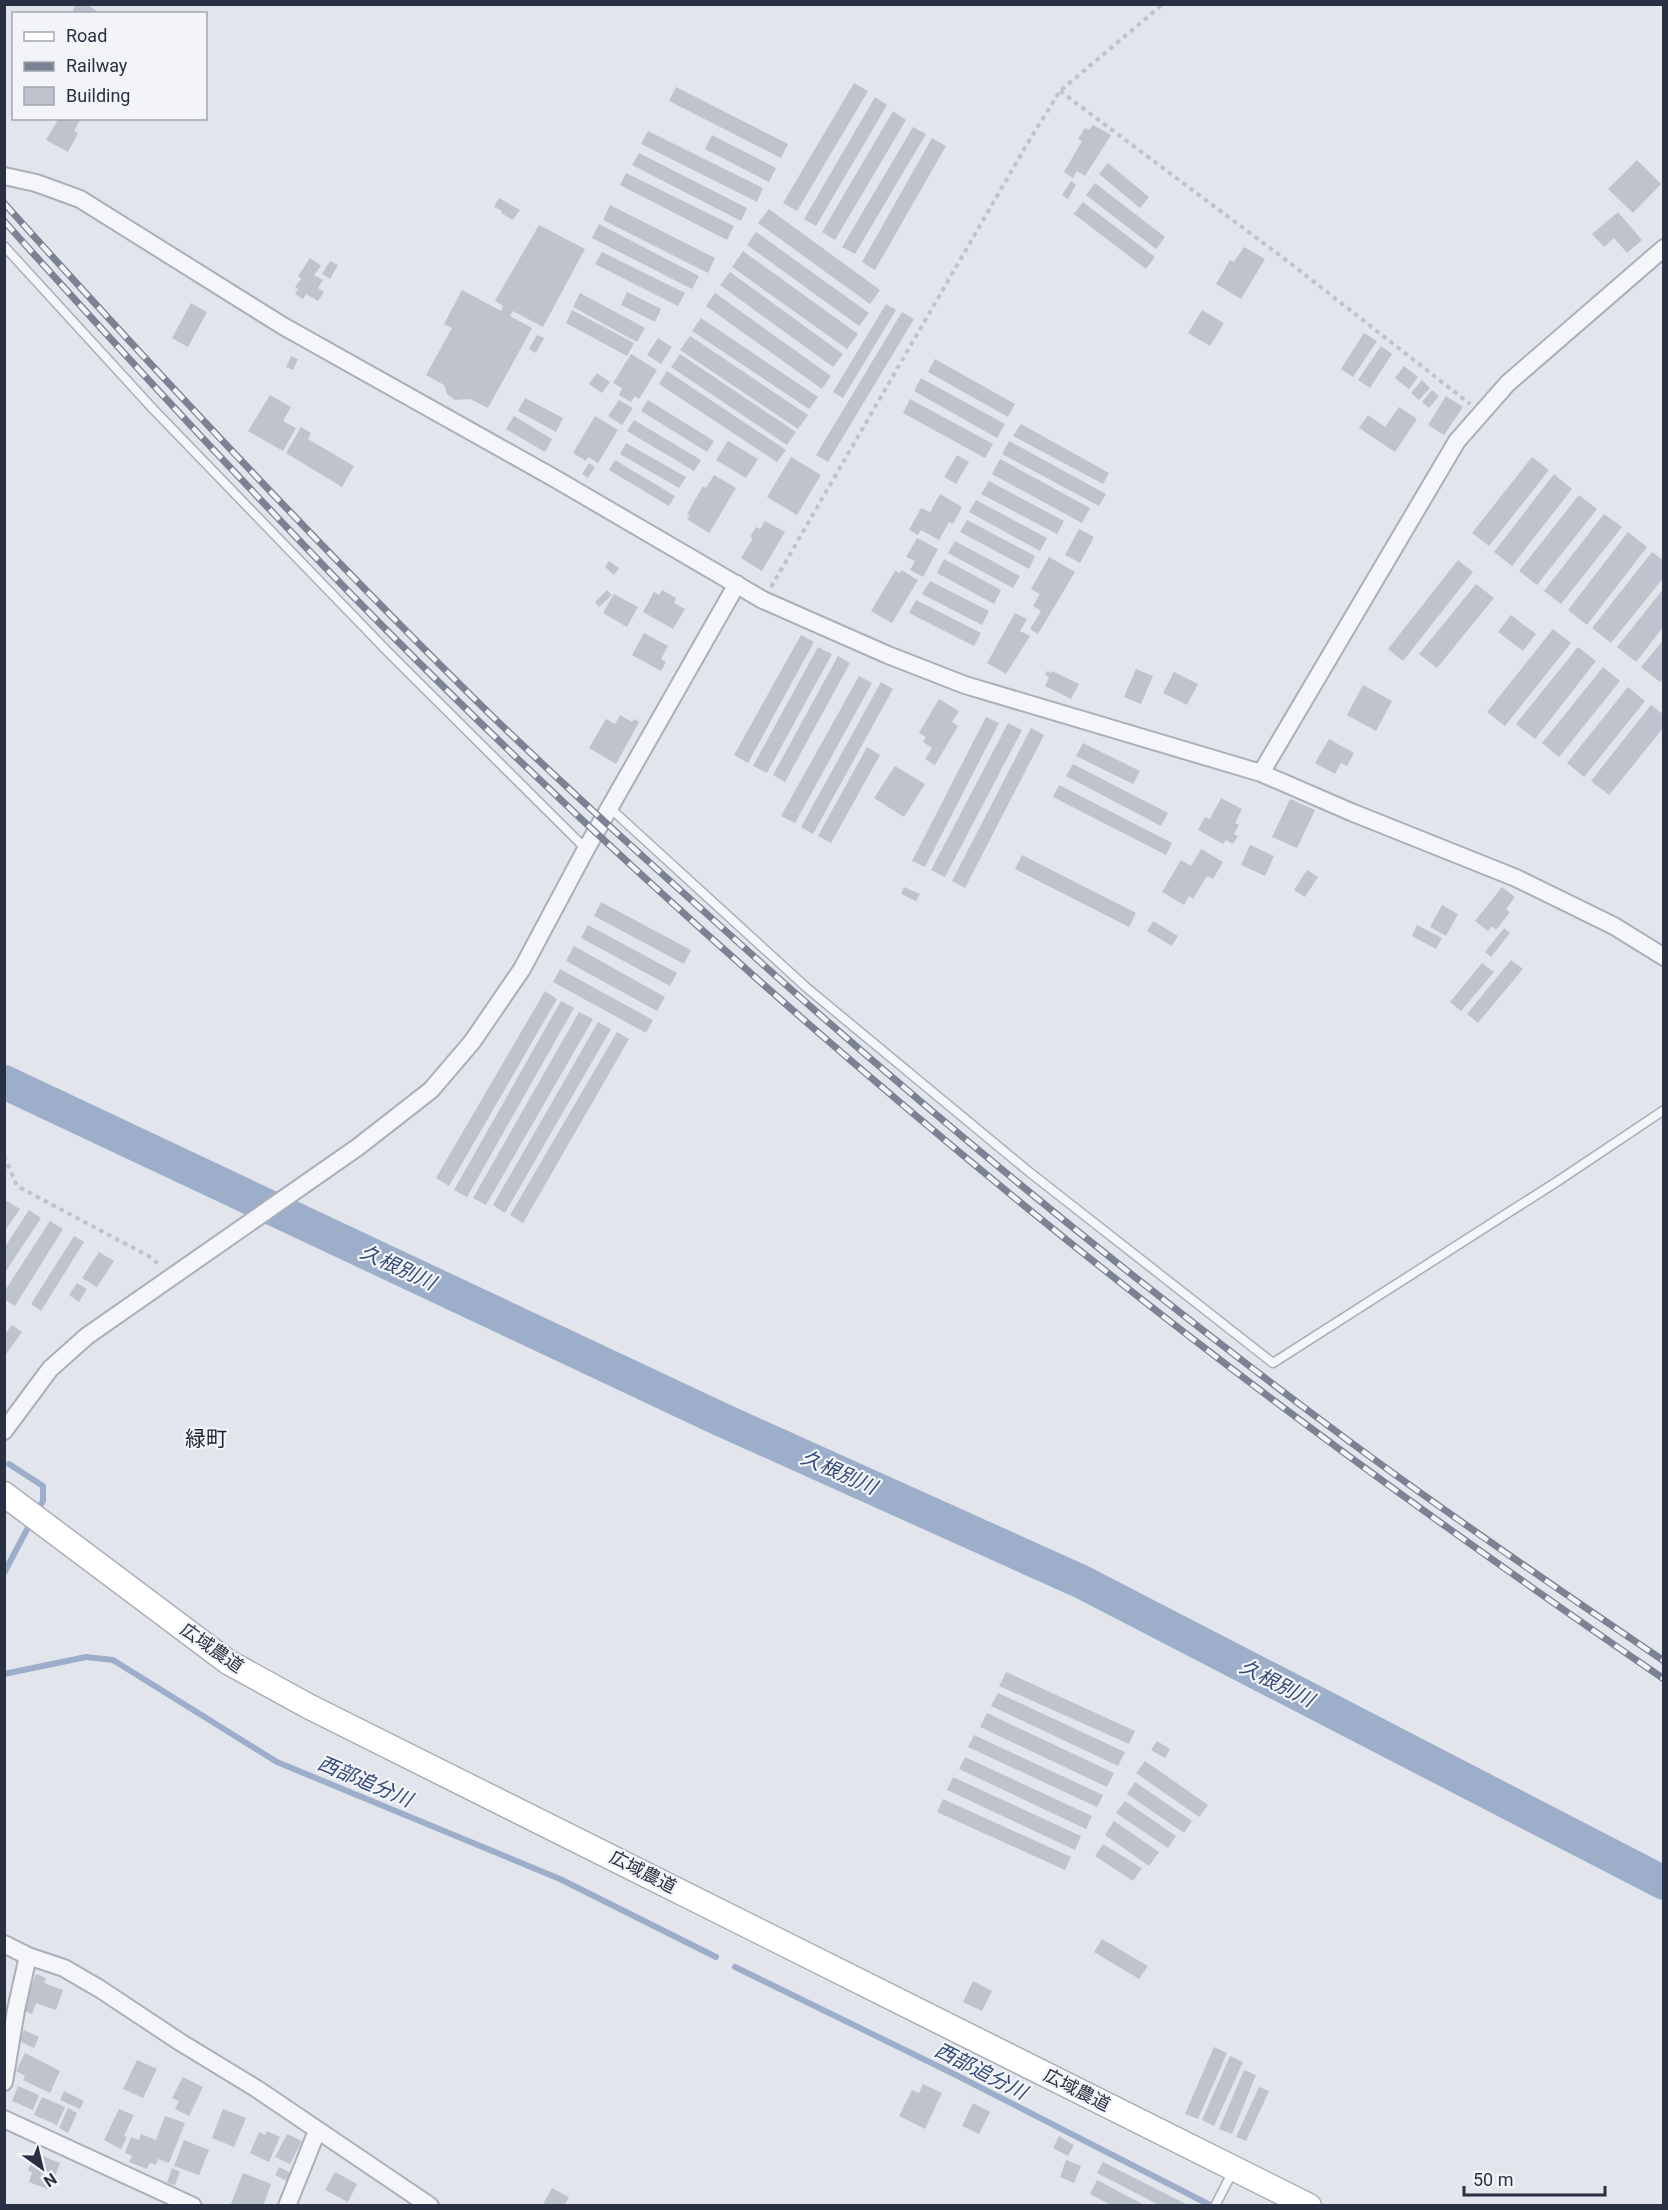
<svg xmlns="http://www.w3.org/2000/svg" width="1668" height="2210" font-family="Roboto,'Noto Sans JP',sans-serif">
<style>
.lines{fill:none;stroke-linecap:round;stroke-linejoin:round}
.stream{stroke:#9daecb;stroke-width:6}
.river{stroke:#9daecb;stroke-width:34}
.building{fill:#bfc3ce}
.lane-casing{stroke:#abafb9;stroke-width:11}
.street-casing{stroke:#abafb9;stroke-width:20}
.secondary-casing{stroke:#abafb9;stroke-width:27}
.path{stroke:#c0c3ca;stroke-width:4;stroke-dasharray:4.5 4.5;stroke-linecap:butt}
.lane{stroke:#f5f6f9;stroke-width:8}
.street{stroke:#f5f6f9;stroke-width:16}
.secondary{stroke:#fff;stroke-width:24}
.rail-casing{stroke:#7b8294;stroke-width:7}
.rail{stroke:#f2f4f8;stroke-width:4.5;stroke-dasharray:14;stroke-linecap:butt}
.labels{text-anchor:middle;stroke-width:4.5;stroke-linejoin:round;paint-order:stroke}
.street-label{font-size:18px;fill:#2a3043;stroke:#f2f4f8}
.water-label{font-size:20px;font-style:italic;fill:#334a77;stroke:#f2f4f8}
.quarter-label{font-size:21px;fill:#1c2134;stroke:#f2f4f8}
</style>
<rect width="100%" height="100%" fill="#e2e5eb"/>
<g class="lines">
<path class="stream" d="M 9,1464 L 43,1486 L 43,1501 L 37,1511
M 4,1573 L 32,1520
M 4,1674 L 86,1657 L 113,1660 L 277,1762 L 560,1879 L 716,1957
M 735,1967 L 954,2074 L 1212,2206"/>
<path class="river" d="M 4,1082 L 720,1419 L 1082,1582 L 1664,1883"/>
</g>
<path class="building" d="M 75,4 L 86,4 L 102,14 L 72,14 Z
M 854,83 L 868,91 L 797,211 L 783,203 Z
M 676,87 L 788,144 L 781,158 L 669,101 Z
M 875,97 L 887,105 L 816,226 L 804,219 Z
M 893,111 L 906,120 L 835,240 L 822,232 Z
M 59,118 L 81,118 L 74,131 L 78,133 L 68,152 L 46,140 Z
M 1093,125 L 1111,135 L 1085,176 L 1077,171 L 1073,178 L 1064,172 L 1082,141 L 1078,139 L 1085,128 L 1089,130 Z
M 913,127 L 926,134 L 855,254 L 842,247 Z
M 648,131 L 763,188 L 757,202 L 641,144 Z
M 712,135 L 776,168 L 769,182 L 705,149 Z
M 932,138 L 946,146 L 875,270 L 862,262 Z
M 639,153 L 747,208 L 741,221 L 632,165 Z
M 1637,160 L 1661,184 L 1633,213 L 1608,189 Z
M 1108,163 L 1149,197 L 1140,208 L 1099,174 Z
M 626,173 L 734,226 L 727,240 L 620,185 Z
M 1071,181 L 1076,185 L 1068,199 L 1062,195 Z
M 1095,183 L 1165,237 L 1156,249 L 1086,195 Z
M 499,198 L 520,210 L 513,220 L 501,213 L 502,211 L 494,207 Z
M 1083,202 L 1155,257 L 1146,269 L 1074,214 Z
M 610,205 L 715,258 L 708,273 L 603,220 Z
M 769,209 L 880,290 L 870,304 L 758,223 Z
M 1618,212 L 1642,240 L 1627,253 L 1614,238 L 1604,247 L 1592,234 Z
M 599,224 L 699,276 L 692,289 L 592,238 Z
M 539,225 L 585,249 L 543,327 L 513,311 L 510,316 L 532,328 L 488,408 L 470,399 L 455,400 L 447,394 L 444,385 L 426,375 L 452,328 L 444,324 L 462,290 L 501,311 L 503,306 L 495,301 Z
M 756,232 L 869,313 L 859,326 L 747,245 Z
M 1244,247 L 1265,259 L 1241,299 L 1216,284 L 1230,260 L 1234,262 Z
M 743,251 L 858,334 L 847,349 L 732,267 Z
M 602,252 L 685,293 L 678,306 L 595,264 Z
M 310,258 L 321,266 L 314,275 L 323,280 L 318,288 L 324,292 L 318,301 L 306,294 L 303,299 L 295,294 L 298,289 L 295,287 L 301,279 L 298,276 Z
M 330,261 L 338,265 L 330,279 L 322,274 Z
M 730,272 L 843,354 L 833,367 L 720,285 Z
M 627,292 L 661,309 L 655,322 L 621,305 Z
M 580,293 L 645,328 L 637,342 L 573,307 Z
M 715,293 L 831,376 L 822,389 L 706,306 Z
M 191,303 L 207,312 L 188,347 L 172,338 Z
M 886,304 L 896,310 L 843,398 L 833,392 Z
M 572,310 L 634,343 L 627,356 L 566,323 Z
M 1202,310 L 1224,323 L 1210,346 L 1188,333 Z
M 902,312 L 914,319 L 828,462 L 816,455 Z
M 701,318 L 818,397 L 809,409 L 692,331 Z
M 1364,333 L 1377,341 L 1353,377 L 1341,369 Z
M 537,335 L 544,338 L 536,353 L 529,349 Z
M 690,336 L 808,415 L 798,429 L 680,350 Z
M 658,338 L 672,347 L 661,364 L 647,355 Z
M 1381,346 L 1392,354 L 1370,388 L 1358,380 Z
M 631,354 L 657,370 L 639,399 L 635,396 L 631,402 L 619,395 L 622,388 L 613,383 Z
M 680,354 L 796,432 L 787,445 L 671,367 Z
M 291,356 L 298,359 L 293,370 L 286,367 Z
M 935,359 L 1015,404 L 1008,417 L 928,372 Z
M 1404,366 L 1418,377 L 1409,389 L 1395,378 Z
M 667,371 L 786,450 L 777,462 L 659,384 Z
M 597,373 L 610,382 L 602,393 L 589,384 Z
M 921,378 L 1005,424 L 997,438 L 914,391 Z
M 1422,380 L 1430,388 L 1419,400 L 1411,393 Z
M 1432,390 L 1439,396 L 1429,408 L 1422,402 Z
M 270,395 L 291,407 L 283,421 L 296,428 L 283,451 L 248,431 Z
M 1446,396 L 1463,407 L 1444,435 L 1428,425 Z
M 525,398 L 563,418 L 556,432 L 518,411 Z
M 910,399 L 993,444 L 985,458 L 903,413 Z
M 619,400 L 633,408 L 622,425 L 608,416 Z
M 648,400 L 714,441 L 707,452 L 641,411 Z
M 1399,407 L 1417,419 L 1395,452 L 1359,428 L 1368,415 L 1385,427 Z
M 514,416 L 552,439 L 545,452 L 506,429 Z
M 595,416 L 618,430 L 598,463 L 588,457 L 586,461 L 573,453 Z
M 634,420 L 701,460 L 694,471 L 627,431 Z
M 1021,424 L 1109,473 L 1103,484 L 1013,436 Z
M 301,427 L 311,433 L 308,439 L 354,466 L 342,487 L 286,453 Z
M 728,441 L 758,459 L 746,478 L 716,460 Z
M 1009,441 L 1106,494 L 1099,506 L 1002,454 Z
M 626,443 L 686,477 L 679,488 L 620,454 Z
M 957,455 L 969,462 L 956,484 L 944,477 Z
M 791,457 L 821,475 L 797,515 L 767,497 Z
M 1532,457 L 1549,470 L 1489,546 L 1472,533 Z
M 1000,459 L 1090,508 L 1082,523 L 992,474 Z
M 615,460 L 675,496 L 669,506 L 609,470 Z
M 589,463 L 595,467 L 588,478 L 582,474 Z
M 1554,474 L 1572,489 L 1512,566 L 1494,552 Z
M 714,475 L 736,488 L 709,533 L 687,519 L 690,516 L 687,514 L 703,486 L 706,488 Z
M 989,481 L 1064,521 L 1057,534 L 981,494 Z
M 940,494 L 962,507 L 953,524 L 949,522 L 939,540 L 921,530 L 918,535 L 909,530 L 921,508 L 930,512 Z
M 1579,495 L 1597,509 L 1537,585 L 1519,571 Z
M 976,500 L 1047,538 L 1040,551 L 969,512 Z
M 1604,514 L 1622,527 L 1561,604 L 1544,591 Z
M 967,520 L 1035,556 L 1029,569 L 960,532 Z
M 765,521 L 785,532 L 762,571 L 741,558 L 753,538 L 750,537 L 756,527 L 760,529 Z
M 1079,529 L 1094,537 L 1080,563 L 1065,555 Z
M 1628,532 L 1647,547 L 1587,625 L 1568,610 Z
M 917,538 L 938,549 L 923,577 L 910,570 L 915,561 L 906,557 Z
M 955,541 L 1020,576 L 1013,588 L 948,553 Z
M 1652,552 L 1664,561 L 1664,577 L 1611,643 L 1592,628 Z
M 1049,557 L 1075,572 L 1038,634 L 1030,629 L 1041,611 L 1033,606 L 1040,594 L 1031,589 Z
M 944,559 L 1001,590 L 994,604 L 937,573 Z
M 1458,560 L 1473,572 L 1403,661 L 1388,649 Z
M 609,561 L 619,568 L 614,575 L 605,567 Z
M 901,570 L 918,580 L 892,623 L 871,611 L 895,571 L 900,573 Z
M 930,581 L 989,611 L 982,625 L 922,594 Z
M 1476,584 L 1494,598 L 1437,668 L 1419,654 Z
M 1664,588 L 1664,626 L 1636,662 L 1617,647 Z
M 607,590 L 612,595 L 599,607 L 595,602 Z
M 662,590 L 676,598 L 674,603 L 685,609 L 673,629 L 643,612 L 654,592 L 659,595 Z
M 614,594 L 638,607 L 627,627 L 603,613 Z
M 916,600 L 981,633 L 974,646 L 909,613 Z
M 1015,613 L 1027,619 L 1020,631 L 1030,636 L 1006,674 L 987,663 Z
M 1511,615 L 1536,634 L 1523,651 L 1498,632 Z
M 1553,629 L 1571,643 L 1505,726 L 1487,712 Z
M 644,633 L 668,646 L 661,659 L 666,662 L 661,671 L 632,655 Z
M 801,635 L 814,642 L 748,763 L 734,755 Z
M 1664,639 L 1664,677 L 1660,682 L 1641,667 Z
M 818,647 L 832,654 L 767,773 L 753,766 Z
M 1578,647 L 1596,661 L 1535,739 L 1516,724 Z
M 838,656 L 850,663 L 785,782 L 773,775 Z
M 1603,667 L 1620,681 L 1559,757 L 1542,743 Z
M 1136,669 L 1153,676 L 1141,704 L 1124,697 Z
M 1047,671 L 1051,673 L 1052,671 L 1079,684 L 1071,699 L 1045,686 L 1049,677 L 1045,675 Z
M 1174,672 L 1198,684 L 1187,705 L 1163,693 Z
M 859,676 L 872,683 L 795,823 L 781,816 Z
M 881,682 L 893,689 L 813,834 L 801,827 Z
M 1363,685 L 1392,701 L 1376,731 L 1347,715 Z
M 1628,687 L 1645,701 L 1584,777 L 1567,763 Z
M 939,699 L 959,711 L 952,722 L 958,726 L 935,765 L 925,759 L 932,748 L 923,742 L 926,737 L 919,733 Z
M 1651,705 L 1664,715 L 1664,727 L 1609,795 L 1591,781 Z
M 620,715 L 632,722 L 634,719 L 639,722 L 616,764 L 589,748 L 606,719 L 615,724 Z
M 986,717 L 999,723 L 925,867 L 912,861 Z
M 1008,723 L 1022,730 L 945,877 L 931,870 Z
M 1031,728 L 1044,735 L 965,888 L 952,881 Z
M 1329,739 L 1354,753 L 1347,766 L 1341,763 L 1335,774 L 1315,763 Z
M 1083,743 L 1140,771 L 1133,784 L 1076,756 Z
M 867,747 L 880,755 L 831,843 L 818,836 Z
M 1073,764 L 1168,813 L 1161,826 L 1066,776 Z
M 895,766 L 925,784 L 904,817 L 874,798 Z
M 1059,785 L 1172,843 L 1166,855 L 1053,797 Z
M 1221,798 L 1242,809 L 1235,823 L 1239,825 L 1234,834 L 1238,836 L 1233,844 L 1226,840 L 1223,844 L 1198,830 L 1205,817 L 1210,819 Z
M 1290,799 L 1315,810 L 1297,848 L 1272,837 Z
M 1250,845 L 1274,856 L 1265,876 L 1241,865 Z
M 1201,849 L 1223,862 L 1213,879 L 1207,876 L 1193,899 L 1189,896 L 1184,905 L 1162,892 L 1181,860 L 1191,866 Z
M 1022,855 L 1136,913 L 1129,927 L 1015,869 Z
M 1307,870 L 1318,877 L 1305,897 L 1294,890 Z
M 904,887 L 920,894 L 916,901 L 901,894 Z
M 1502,887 L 1515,897 L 1506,909 L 1510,912 L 1496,930 L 1492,926 L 1488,931 L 1475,921 Z
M 601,902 L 691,950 L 684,964 L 594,916 Z
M 1442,905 L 1458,914 L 1446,936 L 1430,927 Z
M 1153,921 L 1178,936 L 1172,946 L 1147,931 Z
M 588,925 L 677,973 L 670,986 L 581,938 Z
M 1417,925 L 1442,938 L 1436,949 L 1412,936 Z
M 1504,928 L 1510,933 L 1491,957 L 1485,952 Z
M 574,946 L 665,997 L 657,1011 L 566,961 Z
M 1511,960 L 1523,969 L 1478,1023 L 1467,1014 Z
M 1482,963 L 1494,972 L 1461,1011 L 1450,1002 Z
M 560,969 L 653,1020 L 646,1033 L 553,982 Z
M 545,991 L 557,999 L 449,1186 L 436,1178 Z
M 561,1001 L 574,1008 L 467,1197 L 454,1190 Z
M 579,1012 L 593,1019 L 486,1205 L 473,1198 Z
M 598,1022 L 611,1029 L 505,1213 L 493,1205 Z
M 617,1032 L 629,1039 L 523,1223 L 510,1215 Z
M 7,1201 L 20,1209 L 4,1232 L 4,1205 Z
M 29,1210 L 41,1218 L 4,1274 L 4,1248 Z
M 50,1221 L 63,1229 L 15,1306 L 4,1299 L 4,1292 Z
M 74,1236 L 84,1242 L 41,1311 L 31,1304 Z
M 99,1252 L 114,1261 L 97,1287 L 82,1278 Z
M 77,1283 L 87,1289 L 79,1302 L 69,1295 Z
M 12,1325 L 22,1332 L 4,1357 L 4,1335 Z
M 1006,1672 L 1135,1731 L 1129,1744 L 999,1686 Z
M 998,1693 L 1125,1752 L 1118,1766 L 991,1706 Z
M 987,1713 L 1114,1773 L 1107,1787 L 980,1727 Z
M 974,1735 L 1103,1795 L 1097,1807 L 968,1747 Z
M 1157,1741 L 1170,1749 L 1165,1758 L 1151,1750 Z
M 965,1757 L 1092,1816 L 1086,1829 L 959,1769 Z
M 1145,1761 L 1208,1805 L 1199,1817 L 1136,1773 Z
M 953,1777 L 1081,1836 L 1075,1850 L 947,1790 Z
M 1135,1782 L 1192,1821 L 1184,1833 L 1127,1794 Z
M 943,1799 L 1071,1857 L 1065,1870 L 937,1812 Z
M 1125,1801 L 1176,1836 L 1168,1848 L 1116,1813 Z
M 1114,1821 L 1159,1852 L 1149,1866 L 1105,1835 Z
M 1103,1844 L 1142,1868 L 1133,1881 L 1095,1856 Z
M 1102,1939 L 1148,1966 L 1139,1979 L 1094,1952 Z
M 36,1974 L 46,1978 L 44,1983 L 63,1990 L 56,2010 L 36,2003 L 32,2014 L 22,2010 Z
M 973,1981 L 992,1991 L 982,2011 L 963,2002 Z
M 24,2030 L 39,2037 L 34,2048 L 19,2041 Z
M 1214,2047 L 1227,2053 L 1198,2119 L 1185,2114 Z
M 25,2053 L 60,2071 L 50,2093 L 23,2080 L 25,2076 L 16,2071 Z
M 1230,2056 L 1243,2062 L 1214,2126 L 1202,2120 Z
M 137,2060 L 157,2069 L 143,2098 L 123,2089 Z
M 1244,2070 L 1256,2075 L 1232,2134 L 1219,2129 Z
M 183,2077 L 203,2087 L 189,2116 L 175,2109 L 179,2101 L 172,2098 Z
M 923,2084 L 942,2093 L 925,2129 L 899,2116 L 912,2090 L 919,2093 Z
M 18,2086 L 39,2095 L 33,2110 L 12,2101 Z
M 1259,2087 L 1269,2091 L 1246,2141 L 1236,2137 Z
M 64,2091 L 84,2101 L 80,2109 L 60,2100 Z
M 42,2097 L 65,2107 L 57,2125 L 34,2115 Z
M 973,2103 L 990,2112 L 979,2134 L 962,2126 Z
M 68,2108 L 77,2113 L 68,2133 L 59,2128 Z
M 119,2109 L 134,2115 L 124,2136 L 127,2137 L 121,2149 L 104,2140 Z
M 223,2109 L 246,2118 L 234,2147 L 212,2138 Z
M 165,2116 L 185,2123 L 169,2163 L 158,2159 L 156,2165 L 150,2163 L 147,2169 L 129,2162 L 132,2156 L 125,2153 L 131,2137 L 139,2140 L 141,2134 L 156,2140 Z
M 267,2131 L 280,2137 L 269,2162 L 250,2153 L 259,2132 L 265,2135 Z
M 287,2134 L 302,2141 L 290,2164 L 275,2157 Z
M 1059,2136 L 1074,2145 L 1068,2156 L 1053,2148 Z
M 184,2140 L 209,2150 L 199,2175 L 174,2166 Z
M 35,2153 L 60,2163 L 50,2190 L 29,2182 L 32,2172 L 28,2171 Z
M 1066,2160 L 1081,2166 L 1074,2183 L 1060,2177 Z
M 1103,2162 L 1190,2206 L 1161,2206 L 1097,2173 Z
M 279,2167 L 291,2173 L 287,2181 L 275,2175 Z
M 172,2168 L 180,2172 L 175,2185 L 167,2183 Z
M 335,2172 L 357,2184 L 348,2202 L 325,2190 Z
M 243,2173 L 271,2184 L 263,2206 L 230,2206 Z
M 1097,2180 L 1146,2206 L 1113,2206 L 1090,2194 Z
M 552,2188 L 569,2197 L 564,2206 L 542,2206 Z"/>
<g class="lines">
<g class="lane-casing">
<path id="lane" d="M 4,246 L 154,410 L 390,654 L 586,849
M 610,808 L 807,988 L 1028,1171 L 1273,1363 L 1561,1179 L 1664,1110
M 1215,2206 L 1234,2169"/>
</g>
<g class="street-casing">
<path id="street" d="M 4,176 L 36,183 L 80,199 L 283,326 L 554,478 L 763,600 L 888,655 L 965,685 L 1261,773 L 1351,812 L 1516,878 L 1614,926 L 1664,957
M 1261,773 L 1457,441 L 1508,383 L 1664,248
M 4,1431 L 50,1369 L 87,1336 L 358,1147 L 431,1090 L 472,1042 L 522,969 L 586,849 L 737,584
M 4,1944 L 28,1956 L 64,1968 L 100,1989 L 180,2042 L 257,2089 L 430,2206
M 4,2082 L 16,2010 L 28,1956
M 4,2119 L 193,2206
M 287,2206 L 317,2131"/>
</g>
<g class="secondary-casing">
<path id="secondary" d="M 4,1494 L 228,1662 L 308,1706 L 1309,2206"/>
</g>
<path class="path" d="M 1060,91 L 1290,263 L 1470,404
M 771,587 L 1030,139 L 1060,91 L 1163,4
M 4,1156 L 17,1186 L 152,1258 L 160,1266"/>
<use href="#lane" class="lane"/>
<use href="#street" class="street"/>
<use href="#secondary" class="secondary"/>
<g class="rail-casing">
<path id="rail" d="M 4,203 C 163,380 325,553 495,719 C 565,786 636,851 708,915 C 914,1102 1130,1279 1353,1444 C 1455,1519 1559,1590 1664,1661
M 4,221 C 116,346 229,468 345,588 C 563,811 796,1020 1037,1216 C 1239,1380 1449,1532 1664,1679"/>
</g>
<use href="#rail" class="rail"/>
</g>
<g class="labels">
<g class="street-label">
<text transform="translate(212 1648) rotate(35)" y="6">広域農道</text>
<text transform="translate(643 1872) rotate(27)" y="6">広域農道</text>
<text transform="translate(1077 2090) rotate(27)" y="6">広域農道</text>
</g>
<g class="water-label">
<text transform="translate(398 1267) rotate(25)" y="7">久根別川</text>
<text transform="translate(839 1472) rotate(24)" y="7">久根別川</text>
<text transform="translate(1277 1683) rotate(27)" y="7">久根別川</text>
<text transform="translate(365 1781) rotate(23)" y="7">西部追分川</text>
<text transform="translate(981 2071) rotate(27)" y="7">西部追分川</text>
</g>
<g class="quarter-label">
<text x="206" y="1446">緑町</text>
</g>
</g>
<rect width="1668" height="2210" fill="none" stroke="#2a3043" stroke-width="12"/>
<rect x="12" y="12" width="195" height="108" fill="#f2f4f8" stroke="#a2a6b0" stroke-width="1.5"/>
<rect x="24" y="32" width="30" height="9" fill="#ffffff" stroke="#a2a6b0" stroke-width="1.5"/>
<text x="66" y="42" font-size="18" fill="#2a3043">Road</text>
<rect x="24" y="62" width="30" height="9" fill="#7b8294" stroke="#a2a6b0" stroke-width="1.5"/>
<text x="66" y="72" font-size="18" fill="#2a3043">Railway</text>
<rect x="24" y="87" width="30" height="18" fill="#bfc3ce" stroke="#a2a6b0" stroke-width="1.5"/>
<text x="66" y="102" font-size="18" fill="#2a3043">Building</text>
<g transform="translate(42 2168) rotate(146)" stroke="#f2f4f8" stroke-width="4.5" paint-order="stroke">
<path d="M0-4.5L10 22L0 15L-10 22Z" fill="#2a3043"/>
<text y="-9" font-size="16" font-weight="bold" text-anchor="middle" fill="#2a3043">N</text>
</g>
<path d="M1464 2186v9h141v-9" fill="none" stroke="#2a3043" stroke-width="3"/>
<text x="1473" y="2186" font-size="18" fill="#2a3043" stroke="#f2f4f8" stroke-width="4.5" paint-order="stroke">50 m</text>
</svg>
